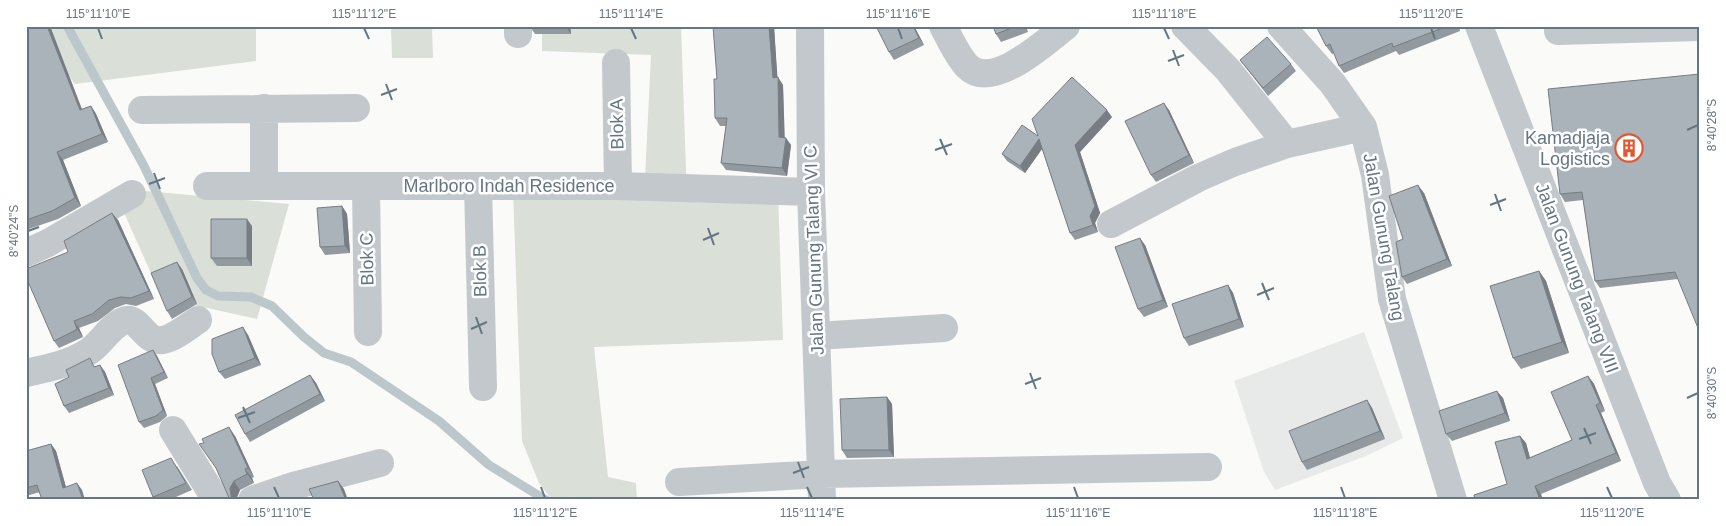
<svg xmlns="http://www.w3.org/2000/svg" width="1726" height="526" font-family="Helvetica,sans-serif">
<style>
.built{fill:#e8e9e9}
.green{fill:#dadfd7}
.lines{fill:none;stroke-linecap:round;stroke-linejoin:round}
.stream{stroke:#bbc7cb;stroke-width:9}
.minor{stroke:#c3c8cc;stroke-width:28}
.wall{fill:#929a9f}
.shaded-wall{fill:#777d82}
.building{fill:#aab3b9;stroke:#777d82}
.ticks{fill:none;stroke:#657683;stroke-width:2}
.labels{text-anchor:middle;stroke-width:5;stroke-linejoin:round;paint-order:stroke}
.street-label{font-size:18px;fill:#657683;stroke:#fff}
.poi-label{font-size:18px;fill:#657683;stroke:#fff;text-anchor:end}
.neatline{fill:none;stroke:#657683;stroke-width:2}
.ticks-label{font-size:12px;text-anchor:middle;fill:#657683}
</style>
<rect width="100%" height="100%" fill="#fafaf8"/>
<path class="built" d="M 1364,332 L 1403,438 L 1366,456 L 1275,490 L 1264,472 L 1234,381 Z"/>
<path class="green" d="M 32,26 L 256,26 L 256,61 L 75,84 Z
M 391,26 L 432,26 L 433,58 L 392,58 Z
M 542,26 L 681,26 L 687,198 L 778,192 L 783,340 L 594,347 L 608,477 L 636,483 L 637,500 L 552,500 L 539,483 L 522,441 L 513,190 L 644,199 L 651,55 L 542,51 Z
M 113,188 L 289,204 L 257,319 L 162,298 Z"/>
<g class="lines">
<path class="stream" d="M 67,26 L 144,166 L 197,278 L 206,290 L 218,296 L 251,297 L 272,306 L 304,337 L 324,353 L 351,362 L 439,421 L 489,465 L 546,500"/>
<path class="minor" d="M 810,26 L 811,192 L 822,500
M 943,26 C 950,39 957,55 967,66 C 992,92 1045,42 1066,26
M 1185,26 L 1228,70 L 1287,144
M 1281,26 L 1333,84 L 1363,127 L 1375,175 L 1392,299 L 1453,500
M 1479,26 L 1657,483 L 1667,500
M 1558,31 L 1700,27
M 518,34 L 518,26
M 616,63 L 618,186
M 264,108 L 264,186
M 142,110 L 356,108
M 207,186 L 618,186 L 811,192
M 366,186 L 368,332
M 478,186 L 483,387
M 1111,224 L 1198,178 L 1235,162 L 1287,144 L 1363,127
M 26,253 L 48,243 L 132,194
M 817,336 L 944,328
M 26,373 C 48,368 69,364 88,352 C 101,344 111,324 126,320 C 137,317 145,339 157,340 C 170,342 187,327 198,320
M 173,430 L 216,500
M 679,482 L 822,474 L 1208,467
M 252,500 L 293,486 L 380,463"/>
</g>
<path class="wall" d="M 26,26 L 50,26 L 82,109 L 91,106 L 96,114 L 108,142 L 63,160 L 81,206 L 58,219 L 26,230 Z
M 531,26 L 570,26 L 571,34 L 535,34 L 531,28 Z
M 713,26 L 774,26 L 777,77 L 783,85 L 784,137 L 791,145 L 787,176 L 726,170 L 721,163 L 726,126 L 720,126 L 715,118 L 717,79 Z
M 914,26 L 924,45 L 894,60 L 889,52 Z
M 993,26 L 1026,26 L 1028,32 L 1001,42 L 996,34 Z
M 1316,26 L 1459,26 L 1460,31 L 1399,55 L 1396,51 L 1344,73 L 1339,66 L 1334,53 L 1332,54 L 1326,46 Z
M 1240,60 L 1291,64 L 1296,71 L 1268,96 Z
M 1700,74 L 1678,279 L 1600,288 L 1595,281 L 1583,200 L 1565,202 L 1560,194 Z
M 1169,110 L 1194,163 L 1156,182 L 1151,175 Z
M 1112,117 L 1080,152 L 1100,213 L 1095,223 L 1098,232 L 1075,240 L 1070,233 L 1042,149 L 1025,173 L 1007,161 L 1002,154 L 1038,136 Z
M 1424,193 L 1452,266 L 1407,284 L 1402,277 L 1403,239 Z
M 342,206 L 347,214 L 350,253 L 325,255 L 320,247 Z
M 118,220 L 154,299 L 136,306 L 126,304 L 115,308 L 98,321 L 79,328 L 83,337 L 79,339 L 59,348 L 54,341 L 68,252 Z
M 252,226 L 252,266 L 217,266 L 211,258 Z
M 1145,245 L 1168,307 L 1144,317 L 1138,309 Z
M 182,269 L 197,304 L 172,319 L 167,311 Z
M 1539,271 L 1546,281 L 1569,353 L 1521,369 L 1513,358 Z
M 1228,285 L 1233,293 L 1244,327 L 1189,346 L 1184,338 Z
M 248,335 L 261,365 L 225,379 L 219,372 Z
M 153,350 L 157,356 L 168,378 L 155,384 L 167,416 L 160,422 L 144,428 L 139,422 Z
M 100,365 L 105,372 L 114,395 L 69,413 L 64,406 L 69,377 Z
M 310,375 L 316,383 L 325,401 L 250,442 L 245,434 Z
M 1588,376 L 1594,384 L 1605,411 L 1601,413 L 1621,461 L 1541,494 L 1507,484 L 1520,436 L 1526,443 L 1530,458 L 1572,440 Z
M 887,397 L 892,404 L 894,457 L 847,458 L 842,450 Z
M 1503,398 L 1510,421 L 1452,441 L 1446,434 Z
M 1367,400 L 1372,408 L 1385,439 L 1307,470 L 1302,462 Z
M 235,436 L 254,477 L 252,478 L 254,483 L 240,490 L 237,497 L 237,500 L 230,500 Z
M 51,444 L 56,451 L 66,487 L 82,490 L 40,492 L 26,496 L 26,451 Z
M 177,466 L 192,490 L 169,500 L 155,500 L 153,497 Z"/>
<path class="shaded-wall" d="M 47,26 L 50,26 L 85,118 L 80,110 Z
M 566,26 L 570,26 L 571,34 L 566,27 Z
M 769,26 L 774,26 L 778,85 L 773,78 Z
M 913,26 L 914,26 L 924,45 L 919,38 Z
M 778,77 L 783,85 L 785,144 L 779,137 Z
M 1164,103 L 1169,110 L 1194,163 L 1189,155 Z
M 91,106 L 96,114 L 108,142 L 102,134 Z
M 1107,110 L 1112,117 L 1080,152 L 1100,213 L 1095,223 L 1098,232 L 1093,225 L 1090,216 L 1075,145 Z
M 786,138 L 791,145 L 787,176 L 782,168 Z
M 1039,139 L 1044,146 L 1025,173 L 1020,166 Z
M 57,152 L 63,160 L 81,206 L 75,198 Z
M 1418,185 L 1424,193 L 1452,266 L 1447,259 Z
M 342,206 L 347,214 L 350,253 L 345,246 Z
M 112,213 L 118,220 L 154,299 L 149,291 Z
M 247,219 L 252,226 L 252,266 L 247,258 Z
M 1140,238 L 1145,245 L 1168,307 L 1163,300 Z
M 177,262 L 182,269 L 197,304 L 192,297 Z
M 1539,271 L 1546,281 L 1569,353 L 1562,342 Z
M 1228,285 L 1233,293 L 1244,327 L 1239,319 Z
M 74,321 L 79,328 L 83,337 L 77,329 Z
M 243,327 L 248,335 L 261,365 L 255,358 Z
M 153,350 L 157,356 L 168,378 L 164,372 Z
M 100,365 L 105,372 L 114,395 L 109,388 Z
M 310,375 L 316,383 L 325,401 L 320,394 Z
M 1588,376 L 1594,384 L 1605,411 L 1600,403 Z
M 151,378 L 155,384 L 167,416 L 163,410 Z
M 1497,391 L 1503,398 L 1510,421 L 1505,413 Z
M 887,397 L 892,404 L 894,457 L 889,450 Z
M 1367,400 L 1372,408 L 1385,439 L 1380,431 Z
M 1596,405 L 1601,413 L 1621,461 L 1616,453 Z
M 229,427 L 235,436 L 254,477 L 248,468 Z
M 1520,436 L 1526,443 L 1532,466 L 1527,459 Z
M 51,444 L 56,451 L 68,495 L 63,488 Z
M 245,469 L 252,478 L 254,483 L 247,474 Z
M 234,481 L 240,490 L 237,497 L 237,500 L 233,500 L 231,496 L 230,488 Z
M 338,481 L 344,489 L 348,500 L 346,500 Z
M 77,483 L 82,490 L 85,500 L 83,500 Z
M 1535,486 L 1541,494 L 1543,500 L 1540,500 Z"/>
<path class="building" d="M 26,26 L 47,26 L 80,110 L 91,106 L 102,134 L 57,152 L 75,198 L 52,211 L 26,220 Z
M 531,26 L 566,26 L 566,27 L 531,28 Z
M 713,26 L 769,26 L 773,78 L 778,77 L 779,137 L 786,138 L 782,168 L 721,163 L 727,118 L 715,118 L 714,79 L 717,79 Z
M 876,26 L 913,26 L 919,38 L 889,52 Z
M 993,26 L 1017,26 L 996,34 Z
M 1316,26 L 1448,26 L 1393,47 L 1392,43 L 1339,66 L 1330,44 L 1326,46 Z
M 1267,37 L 1291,64 L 1263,88 L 1240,60 Z
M 1700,74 L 1700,333 L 1675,272 L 1595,281 L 1582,192 L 1560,194 L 1548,89 Z
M 1072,77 L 1107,110 L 1075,145 L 1095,206 L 1090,216 L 1093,225 L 1070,233 L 1039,139 L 1020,166 L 1002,154 L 1022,125 L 1038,136 L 1032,119 Z
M 1164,103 L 1189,155 L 1151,175 L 1125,121 Z
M 1418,185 L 1447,259 L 1402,277 L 1396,242 L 1403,239 L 1389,196 Z
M 342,206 L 345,246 L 320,247 L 317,208 Z
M 112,213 L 149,291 L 131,298 L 121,297 L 109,300 L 92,314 L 74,321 L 77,329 L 74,331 L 54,341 L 26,277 L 26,269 L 68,252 L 64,241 Z
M 211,219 L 247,219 L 247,258 L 211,258 Z
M 1140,238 L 1163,300 L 1138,309 L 1115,247 Z
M 177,262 L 192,297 L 167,311 L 151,273 Z
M 1539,271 L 1562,342 L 1513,358 L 1490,286 Z
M 1228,285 L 1239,319 L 1184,338 L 1172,304 Z
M 243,327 L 255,358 L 219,372 L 212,354 L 212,339 Z
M 153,350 L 164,372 L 151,378 L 163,410 L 156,416 L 139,422 L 118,365 Z
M 90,358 L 94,367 L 100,365 L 109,388 L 64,406 L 55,384 L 69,377 L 66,370 Z
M 310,375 L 320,394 L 245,434 L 235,415 Z
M 1588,376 L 1600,403 L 1596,405 L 1616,453 L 1535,486 L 1540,500 L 1475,500 L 1474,495 L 1507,484 L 1495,442 L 1520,436 L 1527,459 L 1572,440 L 1551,392 Z
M 1497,391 L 1505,413 L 1446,434 L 1439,411 Z
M 887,397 L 889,450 L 842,450 L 840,399 Z
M 1367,400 L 1380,431 L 1302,462 L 1289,431 Z
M 229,427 L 248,468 L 245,469 L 247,474 L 234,481 L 230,488 L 231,496 L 233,500 L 230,500 L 216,468 L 199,444 L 204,443 L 202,439 Z
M 51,444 L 63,488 L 77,483 L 83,500 L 42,500 L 37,485 L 26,488 L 26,451 Z
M 171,458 L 186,483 L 153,497 L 142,470 Z
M 338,481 L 346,500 L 314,500 L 309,489 Z"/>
<path class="ticks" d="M 98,28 L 102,39M 364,28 L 369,39M 631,28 L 636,39M 898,28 L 902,39M 1164,28 L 1169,39M 1431,28 L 1435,39M 1173,50 L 1179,66M 1168,61 L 1184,55M 386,84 L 392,100M 381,95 L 397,89M 1687,130 L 1698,125M 940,139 L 947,155M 935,150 L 952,144M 154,173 L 160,189M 149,184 L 165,178M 1495,194 L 1501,211M 1490,205 L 1506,199M 708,228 L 714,245M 28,231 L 39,227M 703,240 L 719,233M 1262,283 L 1269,300M 1257,295 L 1274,288M 476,317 L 482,334M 471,329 L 487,322M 1030,373 L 1036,389M 1025,384 L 1041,378M 1687,398 L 1698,393M 243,407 L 250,423M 238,418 L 255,412M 1584,428 L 1591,444M 1579,439 L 1596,433M 798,462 L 804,478M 793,473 L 809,467M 274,487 L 279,498M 541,487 L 545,498M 807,487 L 812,498M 1074,487 L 1078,498M 1341,487 L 1345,498M 1607,487 L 1612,498"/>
<defs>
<g id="building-ring" transform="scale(1.4375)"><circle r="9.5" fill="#fff" stroke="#e4572e" stroke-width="1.5"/><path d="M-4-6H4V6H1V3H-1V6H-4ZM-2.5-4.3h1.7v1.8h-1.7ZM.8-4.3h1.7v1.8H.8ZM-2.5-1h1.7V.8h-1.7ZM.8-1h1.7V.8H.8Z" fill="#e4572e"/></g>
</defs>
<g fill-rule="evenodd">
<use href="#building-ring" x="1629" y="148"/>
</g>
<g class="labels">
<g class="street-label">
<text transform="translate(617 124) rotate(-91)" y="6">Blok A</text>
<text x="509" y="192">Marlboro Indah Residence</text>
<text transform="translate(1384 237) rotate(80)" y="6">Jalan Gunung Talang</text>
<text transform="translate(814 250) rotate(-92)" y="6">Jalan Gunung Talang VI C</text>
<text transform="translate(367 259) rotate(-91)" y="6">Blok C</text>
<text transform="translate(480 271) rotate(-91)" y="6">Blok B</text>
<text transform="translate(1577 278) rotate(69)" y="6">Jalan Gunung Talang VIII</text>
</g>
<g class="poi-label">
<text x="1610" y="144">Kamadjaja<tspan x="1610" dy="21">Logistics</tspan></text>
</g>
</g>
<rect width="1726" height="526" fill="none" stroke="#ffffff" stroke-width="55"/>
<rect x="28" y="28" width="1670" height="470" class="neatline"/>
<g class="ticks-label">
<text x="98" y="18">115°11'10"E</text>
<text x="364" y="18">115°11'12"E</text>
<text x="631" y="18">115°11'14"E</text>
<text x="898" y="18">115°11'16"E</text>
<text x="1164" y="18">115°11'18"E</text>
<text x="1431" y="18">115°11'20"E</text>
<text transform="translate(1712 125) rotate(-90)" y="4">8°40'28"S</text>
<text transform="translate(14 231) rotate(-90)" y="4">8°40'24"S</text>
<text transform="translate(1712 393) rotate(-90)" y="4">8°40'30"S</text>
<text x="279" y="517">115°11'10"E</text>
<text x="545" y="517">115°11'12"E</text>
<text x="812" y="517">115°11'14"E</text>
<text x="1078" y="517">115°11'16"E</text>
<text x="1345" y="517">115°11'18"E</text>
<text x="1612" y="517">115°11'20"E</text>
</g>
</svg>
